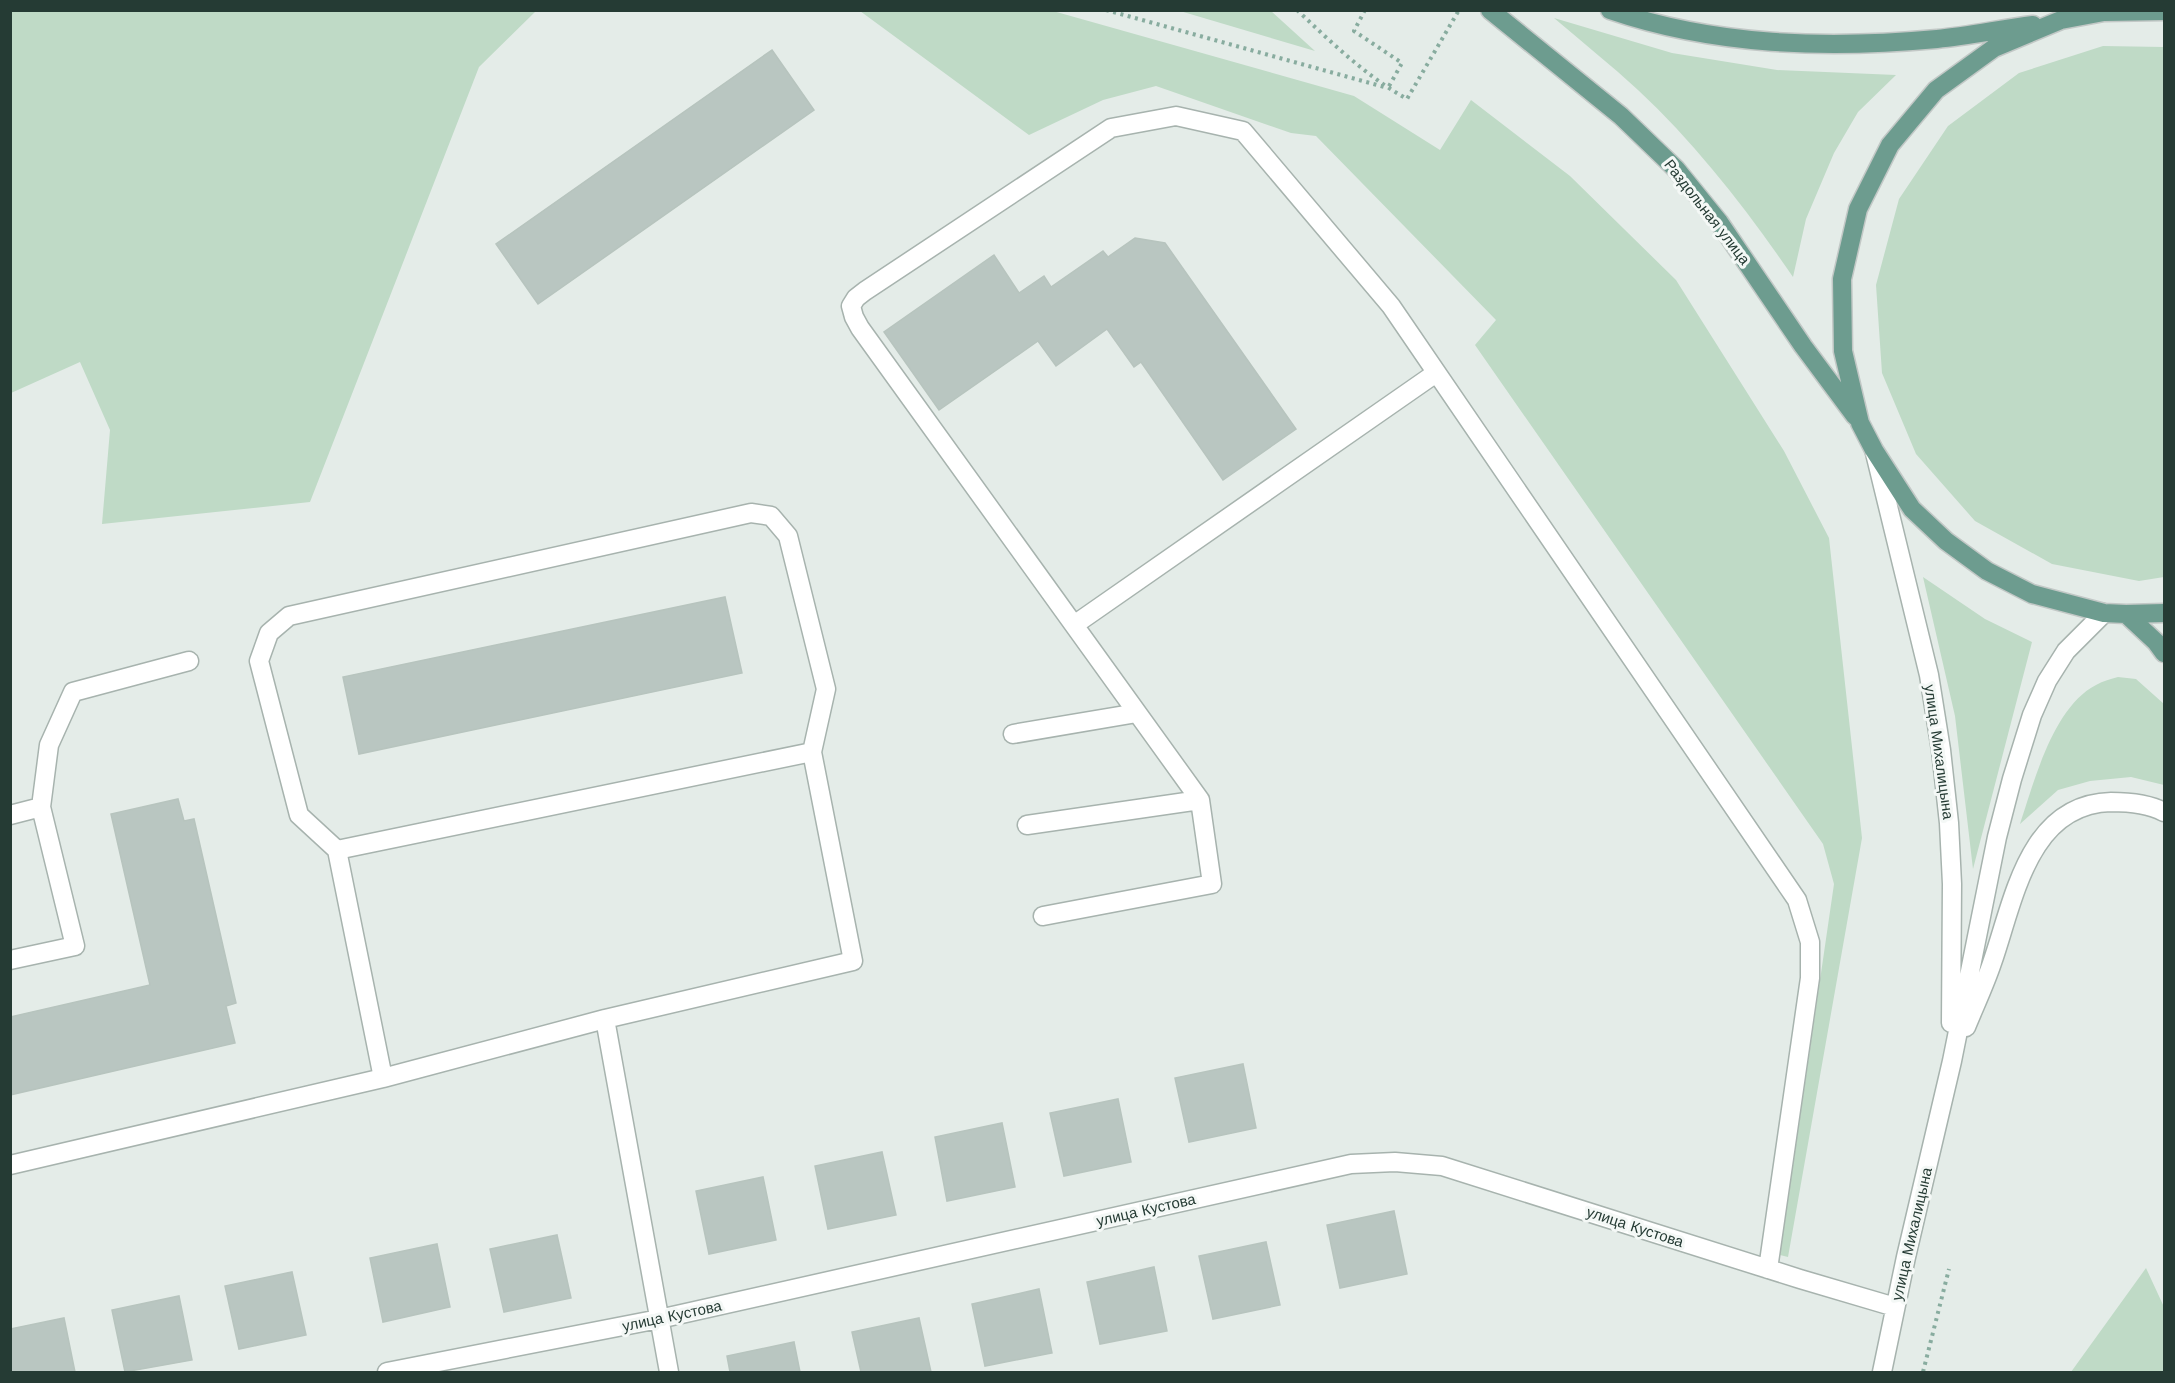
<svg xmlns="http://www.w3.org/2000/svg" width="2175" height="1383" font-family="'Work Sans',sans-serif">
<style>
.green{fill:#bfdac6}
.building{fill:#b9c6c1;stroke:#b7c4be;stroke-width:1.5}
.lines{fill:none;stroke-linecap:round;stroke-linejoin:round}
.minor-casing{stroke:#a7b3ae;stroke-width:21}
.major-casing{stroke:#c2c8c6;stroke-width:21}
.path{stroke:#88ac9f;stroke-width:4;stroke-dasharray:3 4.5;stroke-linecap:butt}
.minor{stroke:#fff;stroke-width:18}
.major{stroke:#6d9c8f;stroke-width:18}
.labels{text-anchor:middle;stroke-width:6;stroke-linejoin:round;paint-order:stroke}
.street-label{font-size:15px;fill:#253b34;stroke:#f4f8f6}
</style>
<rect width="100%" height="100%" fill="#e4ece8"/>
<path class="green" d="M 11,10 L 536,11 L 479,67 L 310,502 L 102,524 L 110,430 L 80,362 L 11,393 Z
M 860,11 L 1053,11 L 1354,96 L 1440,150 L 1471,100 L 1570,176 L 1676,280 L 1784,451 L 1829,538 L 1862,838 L 1788,1257 L 1780,1255 L 1834,884 L 1823,844 L 1475,345 L 1496,320 L 1316,136 L 1291,133 L 1156,86 L 1103,100 L 1029,135 Z
M 1180,11 L 1271,11 L 1315,51 Z
M 1554,18 L 1672,53 L 1777,70 L 1896,75 L 1858,112 L 1834,153 L 1806,219 L 1793,277 C 1747,210 1697,145 1638,90 C 1611,65 1582,42 1554,18 Z
M 2103,46 L 2164,47 L 2164,577 L 2139,581 L 2052,564 L 1975,521 L 1916,454 L 1882,373 L 1876,285 L 1899,199 L 1948,126 L 2019,73 Z
M 1923,577 L 1985,619 L 2032,642 L 1973,869 L 1955,716 Z
M 2118,677 L 2136,679 L 2164,704 L 2164,785 L 2131,777 L 2090,781 L 2058,790 L 2020,824 C 2034,782 2053,707 2096,685 C 2103,681 2111,679 2118,677 Z
M 2146,1268 L 2164,1307 L 2164,1372 L 2071,1372 Z"/>
<path class="building" d="M 772,50 L 814,110 L 538,304 L 496,244 Z
M 1135,238 L 1165,243 L 1296,429 L 1223,480 L 1141,362 L 1134,367 L 1107,329 L 1056,366 L 1038,341 L 939,410 L 884,332 L 994,255 L 1019,293 L 1044,276 L 1051,287 L 1103,251 L 1108,257 Z
M 725,597 L 742,673 L 359,754 L 343,677 Z
M 178,799 L 184,821 L 194,819 L 236,1003 L 226,1006 L 235,1043 L 10,1095 L 10,1017 L 150,985 L 111,814 Z
M 1243,1064 L 1256,1128 L 1189,1142 L 1175,1078 Z
M 1118,1099 L 1131,1162 L 1064,1176 L 1050,1113 Z
M 1002,1123 L 1015,1187 L 947,1201 L 935,1137 Z
M 882,1152 L 896,1215 L 828,1229 L 815,1166 Z
M 763,1177 L 776,1240 L 709,1254 L 696,1191 Z
M 1394,1211 L 1407,1274 L 1340,1288 L 1327,1225 Z
M 557,1235 L 571,1298 L 504,1312 L 490,1249 Z
M 1266,1242 L 1280,1305 L 1213,1319 L 1199,1256 Z
M 437,1244 L 450,1307 L 383,1322 L 370,1258 Z
M 1154,1267 L 1167,1331 L 1100,1344 L 1087,1282 Z
M 292,1272 L 306,1335 L 239,1349 L 225,1286 Z
M 1039,1289 L 1052,1353 L 985,1366 L 972,1304 Z
M 179,1296 L 192,1360 L 125,1372 L 112,1310 Z
M 64,1318 L 75,1372 L 10,1372 L 10,1329 Z
M 919,1318 L 931,1372 L 861,1372 L 852,1332 Z
M 794,1342 L 800,1372 L 730,1372 L 727,1356 Z"/>
<g class="lines">
<g class="minor-casing">
<path id="minor" d="M 1875,453 L 1929,675 L 1941,750 L 1949,823 L 1952,884 L 1951,1023
M 1074,625 L 1436,373
M 1013,734 L 1137,713
M 41,807 L 49,745 L 73,692 L 189,661
M 10,815 L 41,807 L 75,946 L 10,960
M 1027,825 L 1200,800
M 337,850 L 299,815 L 259,661 L 269,633 L 289,616 L 751,513 L 771,516 L 788,536 L 826,689 L 812,752
M 1043,916 L 1212,884 L 1200,800 L 860,328 L 854,317 L 851,306 L 856,298 L 865,291 L 1111,128 L 1176,116 L 1243,131 L 1391,306 L 1797,900 L 1810,942 L 1810,978 L 1768,1269
M 605,1019 L 669,1372
M 1966,1027 C 1975,1005 1985,984 1992,963 C 2014,900 2028,804 2111,802 C 2128,802 2149,804 2164,812
M 10,1165 L 383,1078 L 605,1019 L 853,961 L 812,752 L 337,850 L 383,1078
M 387,1372 L 659,1319 L 1351,1164 L 1395,1162 L 1442,1166 L 1800,1279 L 1895,1307
M 1882,1372 L 1906,1257 L 1952,1061 L 1997,837 L 2012,779 L 2032,715 L 2047,681 L 2066,651 L 2104,613"/>
</g>
<g class="major-casing">
<path id="major" d="M 1490,10 L 1621,116 L 1676,169 L 1719,222 L 1803,346 L 1855,416
M 1610,10 C 1715,46 1827,49 1937,39 C 1969,36 2001,29 2033,25
M 2164,11 L 2104,12 L 2061,20 L 1994,48 L 1936,90 L 1890,145 L 1858,209 L 1842,279 L 1843,351 L 1860,423 L 1874,450 L 1912,509 L 1946,541 L 1987,571 L 2032,594 L 2104,613 L 2126,614 L 2164,613
M 2126,614 L 2156,642 L 2164,653"/>
</g>
<path class="path" d="M 1106,10 L 1388,88
M 1297,10 C 1332,43 1366,76 1407,99 L 1459,10
M 1365,10 L 1354,31 L 1402,63 L 1388,88
M 1923,1372 L 1949,1269"/>
<use href="#minor" class="minor"/>
<use href="#major" class="major"/>
</g>
<g class="labels">
<g class="street-label">
<text transform="translate(1707 212) rotate(52)" y="5">Раздольная улица</text>
<text transform="translate(1939 752) rotate(82)" y="5">улица Михалицына</text>
<text transform="translate(1146 1210) rotate(-13)" y="5">улица Кустова</text>
<text transform="translate(1635 1227) rotate(18)" y="5">улица Кустова</text>
<text transform="translate(1912 1234) rotate(-77)" y="5">улица Михалицына</text>
<text transform="translate(672 1316) rotate(-12)" y="5">улица Кустова</text>
</g>
</g>
<rect width="2175" height="1383" fill="none" stroke="#253b34" stroke-width="24"/>
</svg>
